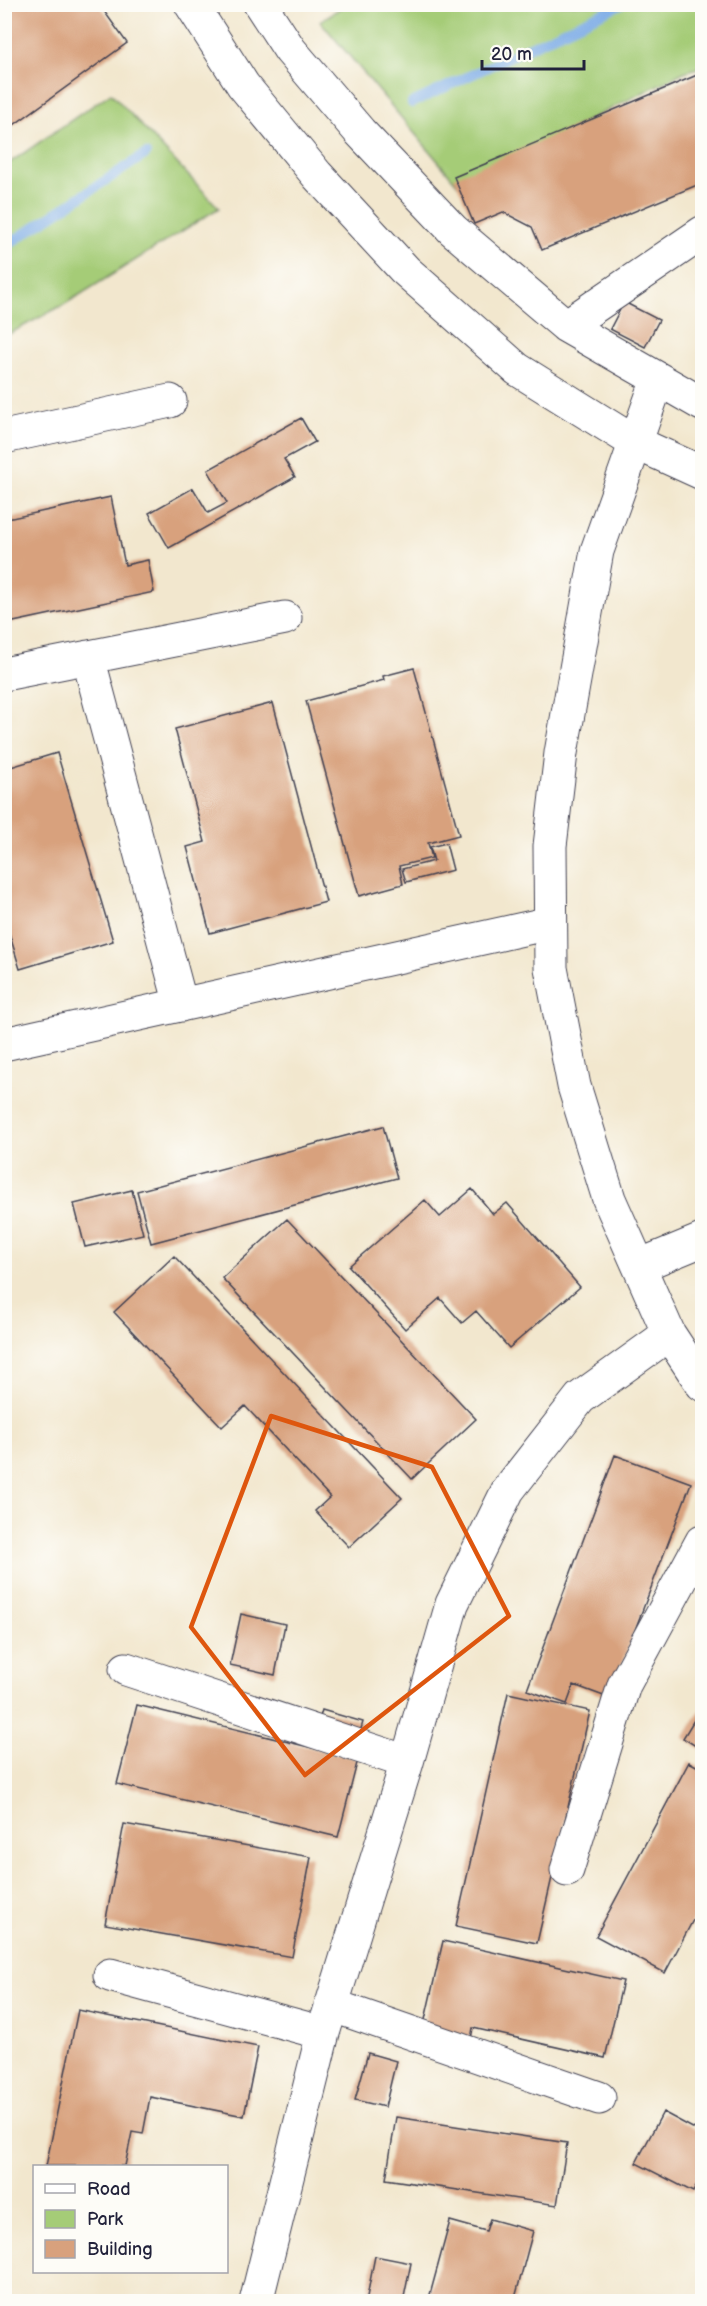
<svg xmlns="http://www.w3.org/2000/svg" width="707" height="2306" font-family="'Balsamiq Sans',sans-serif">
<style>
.green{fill:#a5cc77;stroke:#647759;stroke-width:1.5}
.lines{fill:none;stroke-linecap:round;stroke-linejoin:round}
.stream{stroke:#7babe6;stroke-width:10}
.building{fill:#d8a17d}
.minor-casing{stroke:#414051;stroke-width:35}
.minor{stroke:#fff;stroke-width:33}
.marked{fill:none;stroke:#de560e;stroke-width:4.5;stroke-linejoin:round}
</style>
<rect width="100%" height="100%" fill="#fdfcf7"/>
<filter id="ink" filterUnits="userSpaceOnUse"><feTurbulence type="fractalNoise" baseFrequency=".0167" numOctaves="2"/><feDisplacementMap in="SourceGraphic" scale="12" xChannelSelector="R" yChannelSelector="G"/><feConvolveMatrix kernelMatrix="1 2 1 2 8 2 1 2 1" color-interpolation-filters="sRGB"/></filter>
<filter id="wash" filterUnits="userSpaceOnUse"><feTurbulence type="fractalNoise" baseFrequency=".008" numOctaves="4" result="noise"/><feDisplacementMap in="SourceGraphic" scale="24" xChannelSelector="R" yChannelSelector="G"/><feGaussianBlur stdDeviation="1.35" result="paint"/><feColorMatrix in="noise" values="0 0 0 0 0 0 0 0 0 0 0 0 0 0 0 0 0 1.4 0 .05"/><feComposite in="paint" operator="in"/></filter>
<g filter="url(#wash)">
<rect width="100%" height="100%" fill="#f2e7ce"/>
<path class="green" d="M 347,4 L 702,5 L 702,67 L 684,72 L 458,185 L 320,21 Z
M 111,93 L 219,208 L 65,304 L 5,336 L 5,166 Z"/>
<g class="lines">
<path class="stream" d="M 412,103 L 621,4
M 4,247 L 146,154"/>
</g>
<g id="blocks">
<path class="building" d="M 4,4 L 99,4 L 127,43 L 4,132 Z
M 702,73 L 702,183 L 542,250 L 532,227 L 503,212 L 474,224 L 454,177 Z
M 624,302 L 659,320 L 645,347 L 610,329 Z
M 301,418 L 315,442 L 284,459 L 295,477 L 169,548 L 149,513 L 193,488 L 208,513 L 227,503 L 208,470 Z
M 111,497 L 125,565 L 148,560 L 154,592 L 4,624 L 4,527 L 8,526 L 7,519 Z
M 414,668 L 459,835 L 428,843 L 432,858 L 399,866 L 403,884 L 359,896 L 306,701 L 384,680 L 383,676 Z
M 273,703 L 326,902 L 210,933 L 187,847 L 205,842 L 175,729 Z
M 57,753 L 113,941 L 20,969 L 4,916 L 4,769 Z
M 446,843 L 453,870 L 406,882 L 402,869 L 434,861 L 430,847 Z
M 383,1126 L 397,1178 L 151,1243 L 137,1191 Z
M 472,1189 L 493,1214 L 507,1203 L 580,1287 L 509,1348 L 476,1311 L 462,1323 L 440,1298 L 405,1329 L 349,1266 L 425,1200 L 440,1217 Z
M 132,1190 L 143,1234 L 85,1247 L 74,1204 Z
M 287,1219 L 476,1419 L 412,1479 L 222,1278 Z
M 174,1256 L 402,1498 L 349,1547 L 315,1511 L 330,1497 L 245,1406 L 222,1427 L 114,1312 Z
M 615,1455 L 691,1483 L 609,1698 L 574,1685 L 567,1704 L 527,1690 Z
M 241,1614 L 285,1624 L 275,1675 L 230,1665 Z
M 508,1693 L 590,1711 L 537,1943 L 456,1926 Z
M 137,1705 L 358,1759 L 338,1837 L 117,1784 Z
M 702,1707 L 702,1750 L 683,1738 Z
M 322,1710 L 363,1722 L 355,1750 L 314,1738 Z
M 689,1762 L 702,1769 L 702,1903 L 665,1973 L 596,1936 Z
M 124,1824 L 311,1857 L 292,1957 L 105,1924 Z
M 443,1941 L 623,1981 L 605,2058 L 473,2028 L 470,2044 L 422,2033 Z
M 78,2010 L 258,2047 L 244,2116 L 150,2097 L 143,2134 L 132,2132 L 125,2166 L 46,2166 Z
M 368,2053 L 396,2061 L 385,2107 L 355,2100 Z
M 663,2112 L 702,2133 L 702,2175 L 693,2192 L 636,2163 Z
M 396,2117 L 567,2143 L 557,2205 L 386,2179 Z
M 490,2219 L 533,2231 L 514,2302 L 428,2302 L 450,2221 L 486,2231 Z
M 375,2256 L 411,2263 L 403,2302 L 366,2302 Z"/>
</g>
</g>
<g filter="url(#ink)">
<use href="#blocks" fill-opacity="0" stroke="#414051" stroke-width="1.5"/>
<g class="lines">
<g class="minor-casing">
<path id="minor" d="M 191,4 L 243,85 L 317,175 L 405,270 L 517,369 L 634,442 L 702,473
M 260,4 L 290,50 L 360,132 L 453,230 L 566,326 L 702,404
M 566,326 L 702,233
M 658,379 L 597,551 L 561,753 L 550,846 L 551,968 L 574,1086 L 609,1199 L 669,1334 L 702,1384
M 4,437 L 170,401
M 88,657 L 181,1005
M 4,674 L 285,618
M 4,1044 L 550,923
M 639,1266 L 702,1240
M 126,1669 L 407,1762
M 567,1870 L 624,1685 L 702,1541
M 110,1975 L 323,2033
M 331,2005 L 599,2098
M 256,2302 L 323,2033 L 407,1762 L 452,1604 L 508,1490 L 580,1398 L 669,1334"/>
</g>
<use href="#minor" class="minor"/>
</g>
</g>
<path class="marked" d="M 271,1416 L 432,1467 L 509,1616 L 305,1775 L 191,1627 Z"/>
<rect width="707" height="2306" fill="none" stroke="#fdfcf7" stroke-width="24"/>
<rect x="33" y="2165" width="195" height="108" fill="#fdfcf7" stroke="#a5a5ac" stroke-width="1.5"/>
<rect x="45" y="2184" width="30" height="9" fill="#ffffff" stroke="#a5a5ac" stroke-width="1.5"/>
<text x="87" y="2195" font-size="18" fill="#22223b">Road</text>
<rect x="45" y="2210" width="30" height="18" fill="#a5cc77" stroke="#a5a5ac" stroke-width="1.5"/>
<text x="87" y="2225" font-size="18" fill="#22223b">Park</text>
<rect x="45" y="2240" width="30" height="18" fill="#d8a17d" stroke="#a5a5ac" stroke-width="1.5"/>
<text x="87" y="2255" font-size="18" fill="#22223b">Building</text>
<path d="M482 60v9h102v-9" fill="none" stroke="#22223b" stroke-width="3"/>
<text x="491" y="60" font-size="18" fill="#22223b" stroke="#fdfcf7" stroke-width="4.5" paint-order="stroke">20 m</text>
</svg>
